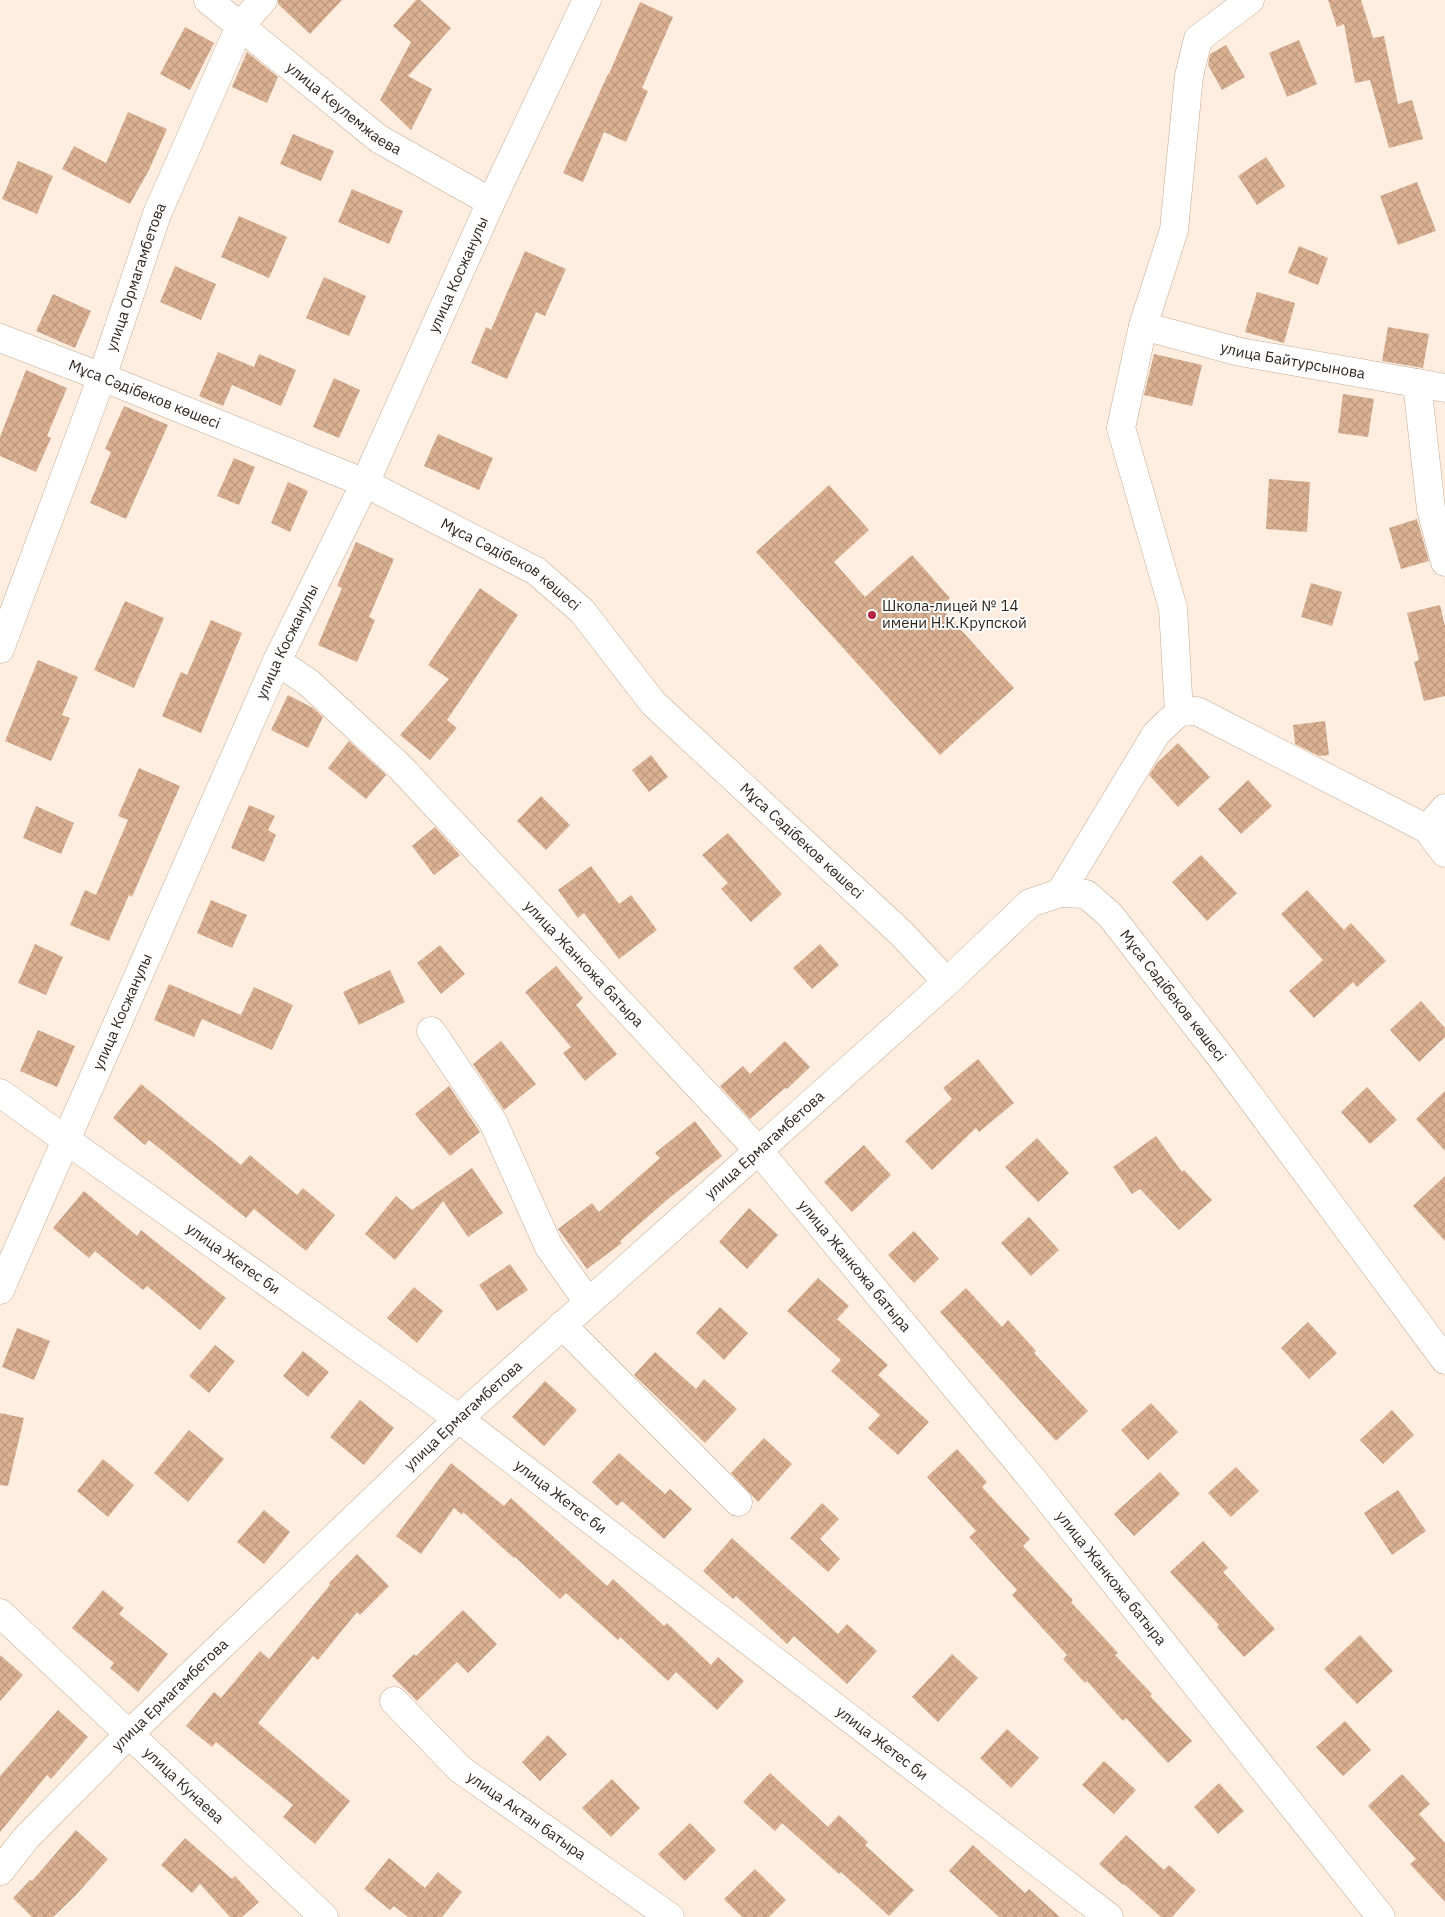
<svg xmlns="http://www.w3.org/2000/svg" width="1445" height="1917" font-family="'IBM Plex Sans',sans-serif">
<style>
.building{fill:url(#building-cross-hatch)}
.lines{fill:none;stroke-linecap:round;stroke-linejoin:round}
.minor-casing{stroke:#c3a993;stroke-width:29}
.minor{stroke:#fff;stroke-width:28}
.poi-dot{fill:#b62441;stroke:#fff;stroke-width:2}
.labels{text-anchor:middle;stroke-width:4;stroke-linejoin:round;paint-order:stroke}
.street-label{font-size:15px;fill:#2f251c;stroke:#fff}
.poi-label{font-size:15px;fill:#2f251c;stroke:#fff;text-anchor:start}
</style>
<defs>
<pattern id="building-cross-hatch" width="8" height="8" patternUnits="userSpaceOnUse" patternTransform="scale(1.25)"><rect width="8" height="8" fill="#dbb193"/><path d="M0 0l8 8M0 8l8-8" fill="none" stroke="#bc987e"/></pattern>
</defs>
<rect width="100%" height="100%" fill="#ffeee0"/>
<path class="building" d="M 278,0 L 342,0 L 310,34 L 278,4 Z
M 416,0 L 420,0 L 451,28 L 408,76 L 432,89 L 411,130 L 380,100 L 411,42 L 393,26 Z
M 1328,0 L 1361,0 L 1373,38 L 1384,36 L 1398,104 L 1412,100 L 1423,139 L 1389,148 L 1370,80 L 1355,83 L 1344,24 L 1337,27 Z
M 640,2 L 673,17 L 642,88 L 648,91 L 626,142 L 604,132 L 583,182 L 563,173 L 608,74 L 609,74 Z
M 185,27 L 214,43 L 190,90 L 160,74 Z
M 1299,40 L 1317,84 L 1287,97 L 1269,53 Z
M 1226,45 L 1245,77 L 1222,90 L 1208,65 L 1210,54 Z
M 247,52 L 278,77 L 267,103 L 232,87 Z
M 128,112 L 167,129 L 149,170 L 130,204 L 62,169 L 74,146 L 106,163 Z
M 293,134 L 334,151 L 321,181 L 280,164 Z
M 1266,157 L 1285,186 L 1257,205 L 1238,176 Z
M 18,161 L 53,176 L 37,214 L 2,199 Z
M 1417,182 L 1436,231 L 1398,245 L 1380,196 Z
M 352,189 L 403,211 L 389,244 L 338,222 Z
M 239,216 L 287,237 L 269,278 L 221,257 Z
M 1299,246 L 1328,258 L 1318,285 L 1288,273 Z
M 525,251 L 566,269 L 545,316 L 536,312 L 507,379 L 471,363 L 486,327 L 491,330 Z
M 175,266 L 216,284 L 201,320 L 160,302 Z
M 324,277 L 366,296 L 349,336 L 306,318 Z
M 1257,292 L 1295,303 L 1284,343 L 1245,332 Z
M 53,294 L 91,311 L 75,348 L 36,331 Z
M 1388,327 L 1429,334 L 1423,368 L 1382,361 Z
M 218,352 L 254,367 L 259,354 L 296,370 L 281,406 L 232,385 L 223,406 L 199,396 Z
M 1154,354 L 1202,365 L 1192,406 L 1144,395 Z
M 26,370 L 67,388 L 47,436 L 51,438 L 36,472 L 0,456 L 0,437 Z
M 334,378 L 360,390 L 339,438 L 313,427 Z
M 1343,394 L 1374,399 L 1368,437 L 1338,433 Z
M 124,406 L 168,425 L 126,519 L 90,503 L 111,452 L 105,449 Z
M 438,434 L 493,458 L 479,490 L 424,466 Z
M 234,458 L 255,467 L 239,505 L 217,496 Z
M 1269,479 L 1310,482 L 1307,532 L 1266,529 Z
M 288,482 L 308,491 L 290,532 L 271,523 Z
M 829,485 L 869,530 L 834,562 L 865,597 L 912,555 L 950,598 L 940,607 L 1014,688 L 940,755 L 756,552 Z
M 1417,519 L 1429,561 L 1401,569 L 1389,528 Z
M 356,542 L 394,559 L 369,617 L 375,620 L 357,662 L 318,645 L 342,588 L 337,586 Z
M 1311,583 L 1342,592 L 1332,626 L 1301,617 Z
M 480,588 L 518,615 L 447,720 L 457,728 L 430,760 L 400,735 L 449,679 L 428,665 Z
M 125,601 L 164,618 L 134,688 L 94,670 Z
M 1440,605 L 1445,626 L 1445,696 L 1424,701 L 1414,662 L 1419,660 L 1407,613 Z
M 211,620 L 242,633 L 201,733 L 162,716 L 181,672 L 187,675 Z
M 38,660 L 78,677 L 62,715 L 70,718 L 51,761 L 5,741 Z
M 288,695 L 313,708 L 323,717 L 308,748 L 271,730 Z
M 1325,721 L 1329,755 L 1319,756 L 1295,744 L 1293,725 Z
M 349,741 L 386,775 L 366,799 L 328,768 Z
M 1178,743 L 1210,777 L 1178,807 L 1149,775 L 1157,763 Z
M 651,755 L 668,777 L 649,792 L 632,770 Z
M 139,768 L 180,786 L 132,897 L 129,895 L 109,941 L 70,925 L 85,890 L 96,895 L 128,820 L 118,816 Z
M 1248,780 L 1272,806 L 1241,834 L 1218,809 Z
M 541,796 L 570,825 L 546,850 L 517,821 Z
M 249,805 L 275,816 L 268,830 L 276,835 L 264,862 L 231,848 Z
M 36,806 L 74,823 L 61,854 L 23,838 Z
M 435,827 L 460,855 L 434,875 L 412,846 Z
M 728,833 L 782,894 L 751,922 L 721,889 L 728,883 L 702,855 Z
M 1201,855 L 1237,893 L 1207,921 L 1172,882 Z
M 591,866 L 619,904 L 631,895 L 657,930 L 619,959 L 584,913 L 578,918 L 558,890 Z
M 1307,890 L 1344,930 L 1351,923 L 1386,961 L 1357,987 L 1353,982 L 1314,1018 L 1289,991 L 1323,960 L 1281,914 Z
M 211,900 L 247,915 L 232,948 L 197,933 Z
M 35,944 L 63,957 L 46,995 L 18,983 Z
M 820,944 L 839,965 L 812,989 L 793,968 Z
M 440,945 L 465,974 L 441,994 L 417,963 Z
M 556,966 L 583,998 L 576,1005 L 617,1054 L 585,1081 L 563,1053 L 571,1047 L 525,992 Z
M 390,970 L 405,1002 L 359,1025 L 343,992 Z
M 169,984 L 241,1015 L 254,987 L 293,1005 L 272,1050 L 202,1019 L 194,1037 L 154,1020 Z
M 1421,1001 L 1445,1028 L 1445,1037 L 1419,1062 L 1390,1030 Z
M 38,1030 L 75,1046 L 57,1087 L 20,1071 Z
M 501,1041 L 536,1084 L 504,1110 L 473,1064 Z
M 785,1041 L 810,1067 L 787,1089 L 785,1088 L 750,1119 L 720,1086 L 743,1066 L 750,1074 Z
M 978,1059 L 1014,1103 L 979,1132 L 976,1128 L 932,1170 L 905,1141 L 952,1099 L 943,1088 Z
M 141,1084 L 241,1165 L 250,1155 L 297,1195 L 303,1188 L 335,1215 L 306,1251 L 254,1209 L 246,1218 L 149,1140 L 145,1145 L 113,1118 Z
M 449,1086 L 480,1132 L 450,1156 L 415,1114 Z
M 1367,1087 L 1397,1120 L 1370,1144 L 1341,1112 Z
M 1445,1091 L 1445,1151 L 1416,1119 Z
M 695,1121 L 722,1156 L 668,1199 L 620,1241 L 622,1243 L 587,1269 L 558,1229 L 592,1203 L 599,1212 L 660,1158 L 655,1153 Z
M 1156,1136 L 1182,1172 L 1184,1170 L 1212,1200 L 1179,1230 L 1140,1189 L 1132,1194 L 1113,1167 Z
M 1037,1138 L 1069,1173 L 1038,1202 L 1005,1167 Z
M 864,1145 L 891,1175 L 852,1212 L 824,1182 Z
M 472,1168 L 503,1213 L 468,1237 L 443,1201 L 395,1260 L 365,1234 L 396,1196 L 412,1210 Z
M 1445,1176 L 1445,1241 L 1413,1206 Z
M 84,1191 L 137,1236 L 141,1230 L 226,1298 L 200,1330 L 147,1286 L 143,1290 L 95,1251 L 89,1258 L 53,1228 Z
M 749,1208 L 778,1235 L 747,1269 L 719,1242 Z
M 1029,1217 L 1059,1250 L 1031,1276 L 1001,1243 Z
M 914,1231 L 939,1259 L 914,1283 L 888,1255 Z
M 510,1264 L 528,1290 L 497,1311 L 479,1285 Z
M 818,1278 L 849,1306 L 837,1319 L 888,1365 L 878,1375 L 929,1422 L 898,1455 L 868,1428 L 880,1415 L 831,1371 L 841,1360 L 787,1311 Z
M 414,1287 L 443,1311 L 417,1343 L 387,1318 Z
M 966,1288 L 1002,1327 L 1008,1320 L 1036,1351 L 1034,1353 L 1088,1411 L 1056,1441 L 940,1312 Z
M 720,1307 L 748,1333 L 724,1360 L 696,1333 Z
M 1308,1322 L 1337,1353 L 1309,1379 L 1281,1348 Z
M 17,1328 L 50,1341 L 34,1380 L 2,1367 Z
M 215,1345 L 235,1361 L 209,1393 L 189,1376 Z
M 303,1351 L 329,1372 L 308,1397 L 283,1376 Z
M 655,1352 L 696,1389 L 704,1379 L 737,1409 L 705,1443 L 634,1375 Z
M 545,1381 L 577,1410 L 544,1446 L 512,1417 Z
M 360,1400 L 394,1428 L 364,1465 L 330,1437 Z
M 1151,1403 L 1178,1432 L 1148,1460 L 1121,1430 Z
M 1392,1410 L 1414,1435 L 1383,1464 L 1360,1440 Z
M 0,1413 L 24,1418 L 8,1486 L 0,1485 Z
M 189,1430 L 224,1459 L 188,1502 L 154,1473 Z
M 764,1438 L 792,1464 L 758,1502 L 731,1473 Z
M 957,1449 L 987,1482 L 982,1487 L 1030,1539 L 1023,1546 L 1073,1600 L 1071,1602 L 1118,1653 L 1115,1655 L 1152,1694 L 1150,1696 L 1192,1741 L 1168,1763 L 1126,1718 L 1123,1721 L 1087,1681 L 1085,1683 L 1063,1659 L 1067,1655 L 1012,1595 L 1017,1590 L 969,1537 L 976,1531 L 927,1477 Z
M 619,1453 L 665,1494 L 670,1489 L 692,1509 L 664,1539 L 622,1501 L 617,1506 L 592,1482 Z
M 103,1459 L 134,1485 L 108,1517 L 77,1491 Z
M 451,1463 L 504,1506 L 511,1498 L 607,1586 L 613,1579 L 664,1626 L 667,1623 L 711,1665 L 718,1657 L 744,1681 L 717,1710 L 676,1672 L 668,1681 L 620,1637 L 618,1640 L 566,1593 L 560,1599 L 515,1557 L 514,1558 L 463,1512 L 462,1515 L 454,1508 L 421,1554 L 396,1536 Z
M 1236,1467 L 1259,1491 L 1231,1517 L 1208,1493 Z
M 1160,1472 L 1180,1494 L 1134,1536 L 1114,1514 Z
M 1398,1490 L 1426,1531 L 1392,1555 L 1364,1513 Z
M 822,1503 L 839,1519 L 820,1539 L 840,1559 L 828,1572 L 790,1538 Z
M 264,1510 L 290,1532 L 264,1564 L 237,1542 Z
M 732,1538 L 838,1634 L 847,1624 L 877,1651 L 847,1684 L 794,1636 L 787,1644 L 736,1596 L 733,1599 L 703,1571 Z
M 1203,1541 L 1228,1568 L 1223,1572 L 1275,1629 L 1244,1657 L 1217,1627 L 1219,1625 L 1170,1572 Z
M 357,1554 L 389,1586 L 360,1615 L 357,1612 L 318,1660 L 313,1656 L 258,1723 L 350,1801 L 315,1844 L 283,1817 L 293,1805 L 216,1742 L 212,1747 L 186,1726 L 214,1692 L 221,1698 L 260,1651 L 269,1659 L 330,1585 L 329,1583 Z
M 103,1590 L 124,1608 L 119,1614 L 168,1654 L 138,1692 L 110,1668 L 114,1663 L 72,1628 Z
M 463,1610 L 497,1644 L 468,1673 L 457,1662 L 417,1701 L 392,1676 L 414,1654 L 416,1656 Z
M 1360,1635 L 1393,1671 L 1357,1704 L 1324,1669 Z
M 952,1654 L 978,1678 L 938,1722 L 912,1697 Z
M 0,1655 L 23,1675 L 0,1701 Z
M 58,1710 L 88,1737 L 51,1779 L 47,1775 L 0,1832 L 0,1776 Z
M 1345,1721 L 1371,1750 L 1343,1776 L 1316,1747 Z
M 1007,1729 L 1039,1758 L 1011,1788 L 980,1758 Z
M 548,1735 L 567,1754 L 540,1781 L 522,1762 Z
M 1104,1761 L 1136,1790 L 1114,1814 L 1082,1785 Z
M 770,1773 L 828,1827 L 839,1815 L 868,1842 L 865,1845 L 914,1890 L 889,1916 L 841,1872 L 839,1874 L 782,1823 L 775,1831 L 743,1802 Z
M 1402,1774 L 1430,1804 L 1419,1814 L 1445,1843 L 1445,1902 L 1410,1864 L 1416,1859 L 1368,1806 Z
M 612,1779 L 640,1808 L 611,1837 L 582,1808 Z
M 1219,1783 L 1244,1811 L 1218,1834 L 1194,1807 Z
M 690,1823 L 716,1850 L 685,1881 L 658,1854 Z
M 76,1830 L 108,1859 L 76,1895 L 53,1917 L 32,1917 L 13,1898 L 30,1880 L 32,1881 Z
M 1126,1835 L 1164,1870 L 1169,1865 L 1196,1890 L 1172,1917 L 1161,1917 L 1124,1884 L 1123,1885 L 1099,1864 Z
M 185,1838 L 232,1879 L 235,1876 L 259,1902 L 242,1917 L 230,1917 L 200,1884 L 192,1893 L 161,1865 Z
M 973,1845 L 1025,1893 L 1029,1889 L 1060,1917 L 999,1917 L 949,1871 Z
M 389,1858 L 425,1888 L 438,1872 L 462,1892 L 442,1917 L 408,1917 L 394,1906 L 390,1910 L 364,1889 Z
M 755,1869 L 786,1900 L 769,1917 L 742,1917 L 724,1899 Z"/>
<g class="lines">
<g class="minor-casing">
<g id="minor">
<path id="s1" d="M 208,0 L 379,139 L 491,202"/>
<path id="s2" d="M 1143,326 L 1240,352 L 1445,388"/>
<path id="s3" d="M 0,338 L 102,377 L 365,483 L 536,571 L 582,611 L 653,703 L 901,933 L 947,982"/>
<path d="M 1417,383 L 1431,509 L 1445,562"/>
<path id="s4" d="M 0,649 L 102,377 L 157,214 L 240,26 L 263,0"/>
<path id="s5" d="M 277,661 L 309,683 L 400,767 L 758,1150 L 1033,1480 L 1381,1917"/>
<path d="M 1179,712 L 1173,608 L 1121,428 L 1143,326 L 1174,230 L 1189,76 L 1198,39 L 1250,0"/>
<path d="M 1427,829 L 1445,808"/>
<path d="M 1060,893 L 1156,734 L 1179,712 L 1197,711 L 1427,829 L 1445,853"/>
<path d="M 431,1031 L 493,1122 L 549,1247 L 588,1302"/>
<path id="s6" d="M 0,1093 L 459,1419 L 1109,1917"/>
<path id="s7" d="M 0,1290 L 277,661 L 365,483 L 491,202 L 587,0"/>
<path d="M 562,1325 L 738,1502"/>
<path id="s8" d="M 0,1613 L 324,1917"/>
<path id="s9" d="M 394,1701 L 460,1769 L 670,1917"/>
<path id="s10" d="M 0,1871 L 26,1838 L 129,1734 L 458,1419 L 947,982 L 1030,903 L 1060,893 L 1086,894 L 1110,915 L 1220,1056 L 1445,1360"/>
</g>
</g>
<use href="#minor" class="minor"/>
</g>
<circle class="poi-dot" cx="872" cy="615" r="5"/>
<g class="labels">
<g class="street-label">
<text dy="5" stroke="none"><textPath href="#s1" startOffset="174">улица Кеулемжаева</textPath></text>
<text dy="5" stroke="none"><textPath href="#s7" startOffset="1114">улица Косжанулы</textPath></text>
<text dy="5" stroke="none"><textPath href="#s4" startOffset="396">улица Ормагамбетова</textPath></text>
<text dy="5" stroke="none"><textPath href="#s2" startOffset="154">улица Байтурсынова</textPath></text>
<text dy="5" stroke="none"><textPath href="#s3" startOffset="155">Мұса Сәдібеков көшесі</textPath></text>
<text dy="5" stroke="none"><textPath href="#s3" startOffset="560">Мұса Сәдібеков көшесі</textPath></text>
<text dy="5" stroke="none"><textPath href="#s7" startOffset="709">улица Косжанулы</textPath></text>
<text dy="5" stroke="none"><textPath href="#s3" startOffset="965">Мұса Сәдібеков көшесі</textPath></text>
<text dy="5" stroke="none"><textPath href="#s5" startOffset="432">улица Жанкожа батыра</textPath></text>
<text dy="5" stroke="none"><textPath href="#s10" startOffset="1606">Мұса Сәдібеков көшесі</textPath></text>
<text dy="5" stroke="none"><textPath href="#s7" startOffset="304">улица Косжанулы</textPath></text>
<text dy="5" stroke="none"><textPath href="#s10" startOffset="1055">улица Ермагамбетова</textPath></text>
<text dy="5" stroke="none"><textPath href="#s6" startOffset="286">улица Жетес би</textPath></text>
<text dy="5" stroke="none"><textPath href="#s5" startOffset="838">улица Жанкожа батыра</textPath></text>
<text dy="5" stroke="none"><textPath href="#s10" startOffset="650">улица Ермагамбетова</textPath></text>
<text dy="5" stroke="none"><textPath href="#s6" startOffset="691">улица Жетес би</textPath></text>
<text dy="5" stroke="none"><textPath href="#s5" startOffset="1242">улица Жанкожа батыра</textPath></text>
<text dy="5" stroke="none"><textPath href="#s10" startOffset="245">улица Ермагамбетова</textPath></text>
<text dy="5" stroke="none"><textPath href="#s6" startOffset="1096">улица Жетес би</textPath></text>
<text dy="5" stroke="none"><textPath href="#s8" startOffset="252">улица Кунаева</textPath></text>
<text dy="5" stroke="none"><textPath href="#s9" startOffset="176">улица Актан батыра</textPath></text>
</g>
<g class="poi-label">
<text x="882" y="611">Школа-лицей № 14<tspan x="882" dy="17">имени Н.К.Крупской</tspan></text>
</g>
</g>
</svg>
